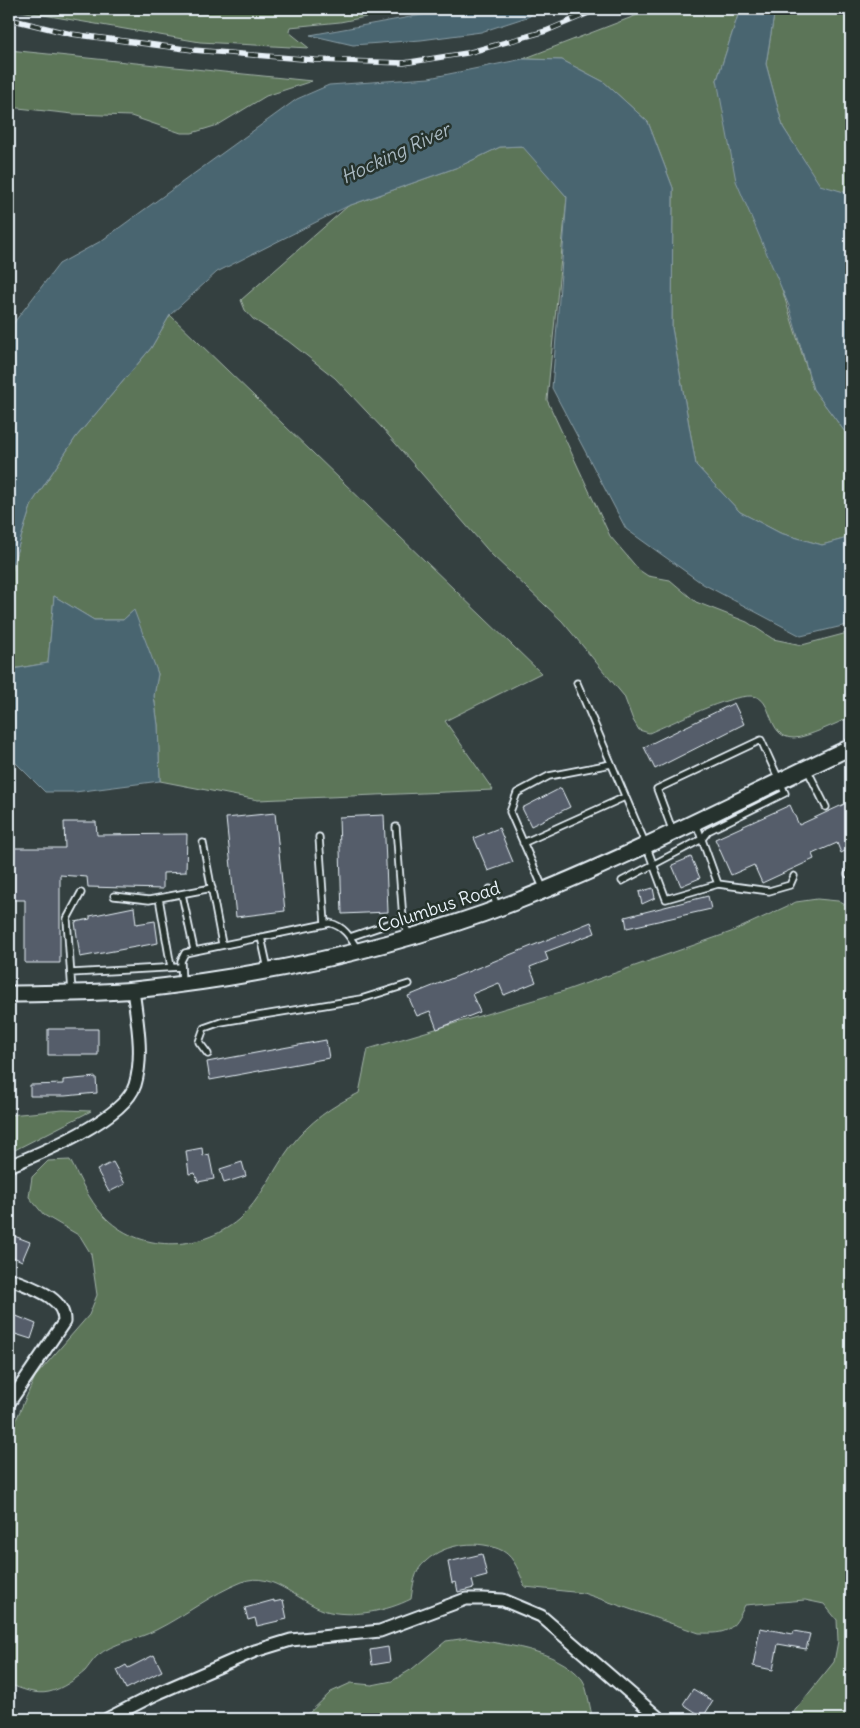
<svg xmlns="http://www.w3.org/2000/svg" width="860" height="1728" font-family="Delius,sans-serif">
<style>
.green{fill:#5c7459;stroke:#a2b2a8}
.water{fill:#4a656f;stroke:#899da6}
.building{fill:#555d6b;stroke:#e8f1f8}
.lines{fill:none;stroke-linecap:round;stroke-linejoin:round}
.service-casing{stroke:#e8f1f8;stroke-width:9}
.minor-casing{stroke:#e8f1f8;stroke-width:15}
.secondary-casing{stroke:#e8f1f8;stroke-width:19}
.service{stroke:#26332d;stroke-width:5.5}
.minor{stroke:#26332d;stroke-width:11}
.secondary{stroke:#26332d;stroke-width:15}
.rail-casing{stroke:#e8f1f8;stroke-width:5.5}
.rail{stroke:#26332d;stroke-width:4;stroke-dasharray:11;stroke-linecap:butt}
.labels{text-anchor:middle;stroke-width:5;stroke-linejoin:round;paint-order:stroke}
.street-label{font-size:18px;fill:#e8f1f8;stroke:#26332d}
.water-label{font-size:19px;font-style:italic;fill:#a9b9c1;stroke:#26332d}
</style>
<rect width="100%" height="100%" fill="#344040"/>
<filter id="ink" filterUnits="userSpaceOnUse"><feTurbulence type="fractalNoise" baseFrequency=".02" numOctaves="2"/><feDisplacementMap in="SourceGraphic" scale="10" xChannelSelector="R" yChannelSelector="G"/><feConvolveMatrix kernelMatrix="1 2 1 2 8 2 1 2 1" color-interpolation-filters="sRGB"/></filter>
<g filter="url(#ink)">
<path class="green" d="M 9,9 L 407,9 L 340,22 L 290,27 L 289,32 L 309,48 L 200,42 Z
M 653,9 L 740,9 L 717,80 L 813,389 L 851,440 L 851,537 L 822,545 L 780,533 L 740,512 L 696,465 L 672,328 L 673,188 L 648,122 L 604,82 L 562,60 L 523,59 Z
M 775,9 L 851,9 L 851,194 L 820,186 L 783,127 L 766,64 Z
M 9,50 L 312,81 L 266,96 L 218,125 L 192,133 L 181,133 L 131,116 L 73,114 L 9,107 Z
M 523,146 L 567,197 L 547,400 L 610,536 L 639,570 L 648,576 L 670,580 L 696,602 L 747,622 L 773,639 L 802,645 L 851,632 L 851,717 C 839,722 806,738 794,738 C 765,738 775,697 752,696 C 728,695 673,723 649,733 L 639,730 L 633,720 L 624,696 L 562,621 L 492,555 L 383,429 L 335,378 L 288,341 L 253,319 L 245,310 L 241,300 L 348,206 L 458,167 L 500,147 Z
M 170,315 L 541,673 L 445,721 L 493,790 L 258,800 L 160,781 L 158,725 L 154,696 L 158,674 L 133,611 L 123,620 L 94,620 L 54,596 L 48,663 L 12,669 L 9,631 L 13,563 L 32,503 L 76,437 L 151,348 Z
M 817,899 L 838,901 L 851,908 L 851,1719 L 788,1719 L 834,1662 L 838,1641 L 837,1620 L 824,1604 L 805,1600 L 745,1605 C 733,1631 728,1634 699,1633 L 583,1593 L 525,1587 C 520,1574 515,1558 503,1551 C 480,1539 445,1543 426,1561 C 414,1570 413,1586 411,1599 C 387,1611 356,1617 330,1612 C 302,1606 273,1569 242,1582 C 211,1594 186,1615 156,1630 C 137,1640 114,1642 97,1656 C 93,1660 89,1666 85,1671 C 76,1679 62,1689 49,1692 C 36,1695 21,1689 9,1684 L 9,1436 L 35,1377 L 89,1315 L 97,1295 L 91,1254 L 80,1236 L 44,1215 L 29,1197 L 32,1177 L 48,1161 L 70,1160 C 80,1179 89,1200 103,1215 C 138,1253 200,1252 238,1220 C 261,1200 273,1170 291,1146 C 309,1122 332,1106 359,1093 L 368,1049 L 564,991 L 731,932 L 796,902 Z
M 63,1110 L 91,1111 L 9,1153 L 9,1115 Z
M 467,1638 C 503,1645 556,1648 582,1679 C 587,1685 590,1710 593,1719 L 537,1719 L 531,1716 L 524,1719 L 303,1719 L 331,1692 L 351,1683 L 372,1685 L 392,1681 L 412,1669 L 446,1641 Z"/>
<path class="water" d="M 455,9 L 535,9 L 530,16 L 481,32 L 421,40 L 353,45 L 310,35 Z
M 740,9 L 775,9 L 766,64 L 783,127 L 820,185 L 851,194 L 851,440 L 813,389 L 789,306 L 736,181 L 717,80 Z
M 523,59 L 562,60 L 604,82 L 648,122 L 673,188 L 672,328 L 696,465 L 740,512 L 780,533 L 822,545 L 851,537 L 851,624 L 801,636 L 703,584 L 626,529 L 552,388 L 567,197 L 522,146 L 500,147 L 458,167 L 348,206 L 217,272 L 170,315 L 151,348 L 76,437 L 32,503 L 13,563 L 9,631 L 9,329 L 59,264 L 101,241 L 297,99 L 329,85 L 429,78 Z
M 54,596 L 94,620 L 123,620 L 134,610 L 158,674 L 154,696 L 158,725 L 160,781 L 75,792 L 45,792 L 9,756 L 9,648 L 13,669 L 48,663 Z"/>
<path class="building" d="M 734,703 L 744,724 L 655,769 L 644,747 Z
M 561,788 L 570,807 L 531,826 L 522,808 Z
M 851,801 L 851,848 L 841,853 L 837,843 L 812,854 L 814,859 L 762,883 L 754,865 L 731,875 L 715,839 L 790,805 L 799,825 Z
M 275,813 L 285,911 L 236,917 L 226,818 Z
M 384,815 L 388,912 L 342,914 L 339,817 Z
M 64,822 L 96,822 L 97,835 L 187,834 L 186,872 L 163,873 L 163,889 L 88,887 L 87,877 L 60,875 L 60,963 L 25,963 L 25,900 L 9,900 L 9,848 L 65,848 Z
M 499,828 L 513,862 L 488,871 L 474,838 Z
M 691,857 L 700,878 L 681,886 L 672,865 Z
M 653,888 L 655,898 L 642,904 L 639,892 Z
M 708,896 L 711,909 L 627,928 L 625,917 Z
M 134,907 L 136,924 L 155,921 L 158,943 L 80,957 L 75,922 L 90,919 L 90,916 Z
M 591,922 L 595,933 L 545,952 L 548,960 L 530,967 L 536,982 L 504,995 L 499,983 L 472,994 L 480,1012 L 437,1029 L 430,1011 L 417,1016 L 408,996 Z
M 48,1029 L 98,1029 L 98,1055 L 48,1055 Z
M 326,1040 L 329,1058 L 210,1080 L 207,1062 Z
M 96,1077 L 97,1093 L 65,1096 L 30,1096 L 30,1085 L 63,1084 L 63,1080 Z
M 202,1148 L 203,1156 L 209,1154 L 214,1179 L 198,1182 L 195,1173 L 189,1174 L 186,1151 Z
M 113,1162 L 125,1184 L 109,1192 L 97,1170 Z
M 242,1162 L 246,1176 L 224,1183 L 220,1169 Z
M 9,1234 L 30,1242 L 22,1261 L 9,1255 Z
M 9,1313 L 36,1324 L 31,1339 L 9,1332 Z
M 482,1554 L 487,1576 L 472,1580 L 474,1588 L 458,1592 L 456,1582 L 452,1583 L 448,1562 Z
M 274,1600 L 274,1602 L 283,1600 L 287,1619 L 257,1626 L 255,1618 L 248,1620 L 245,1608 Z
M 760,1628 L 793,1634 L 794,1631 L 810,1634 L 806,1649 L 778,1644 L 773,1670 L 753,1666 Z
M 388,1647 L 390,1662 L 372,1665 L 370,1650 Z
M 154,1655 L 162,1671 L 126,1689 L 117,1670 L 126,1665 L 128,1668 Z
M 693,1689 L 713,1701 L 703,1717 L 683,1704 Z"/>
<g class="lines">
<g class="service-casing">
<path id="service" d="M 577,683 L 646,845 L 666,899 L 718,884
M 807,769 L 826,807
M 696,823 L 718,884 L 769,891 L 790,885 L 794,876
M 396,827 L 403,919 L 409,936
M 319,837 L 325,924
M 203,843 L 222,944
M 523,843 L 625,797
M 848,874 L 851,873
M 622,881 L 702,839 L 708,831 L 785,793 L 761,740 L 657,789 L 673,832
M 490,889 L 498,908
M 544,890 L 510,812 L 517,793 L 549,776 L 611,764
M 182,894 L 194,950
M 114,896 L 149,900 L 212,888
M 159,898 L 171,967
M 261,937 L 268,969
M 350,937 L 403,919
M 71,973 L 181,967
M 182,984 L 181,961 L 185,953 L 330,923 C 345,927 350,937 358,950
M 72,992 L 67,919 L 81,893
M 208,1054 L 199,1042 L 204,1028 L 221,1022 L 361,999 L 409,984"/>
</g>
<g class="minor-casing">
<path id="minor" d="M 9,1166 C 41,1153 124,1119 135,1085 C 144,1055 137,1021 133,990
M 9,1278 C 28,1287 65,1295 64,1322 L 9,1403
M 9,1716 L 14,1719
M 107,1719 L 156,1694 L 255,1651 L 291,1640 L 380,1631 L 466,1599 L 483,1599 L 503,1600 L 541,1616 L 660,1719"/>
</g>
<g class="secondary-casing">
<path id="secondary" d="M 9,994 C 50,993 92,994 134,990 C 264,976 392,949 515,902 C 630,857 740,799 851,747"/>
</g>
<use href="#service" class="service"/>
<use href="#minor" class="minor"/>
<use href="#secondary" class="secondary"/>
<g class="rail-casing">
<path id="rail" d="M 9,19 L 71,34 L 193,50 L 315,60 L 404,63 L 467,53 L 546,31 L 598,9"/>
</g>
<use href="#rail" class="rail"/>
</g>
</g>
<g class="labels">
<g class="street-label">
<text transform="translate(439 907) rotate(-18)" y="6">Columbus Road</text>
</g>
<g class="water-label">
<text transform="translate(395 153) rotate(-25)" y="7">Hocking River</text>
</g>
</g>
<rect width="860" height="1728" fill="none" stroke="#26332d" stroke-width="30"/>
<rect x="15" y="15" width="830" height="1698" fill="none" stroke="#e8f1f8" stroke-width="2" filter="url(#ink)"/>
</svg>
